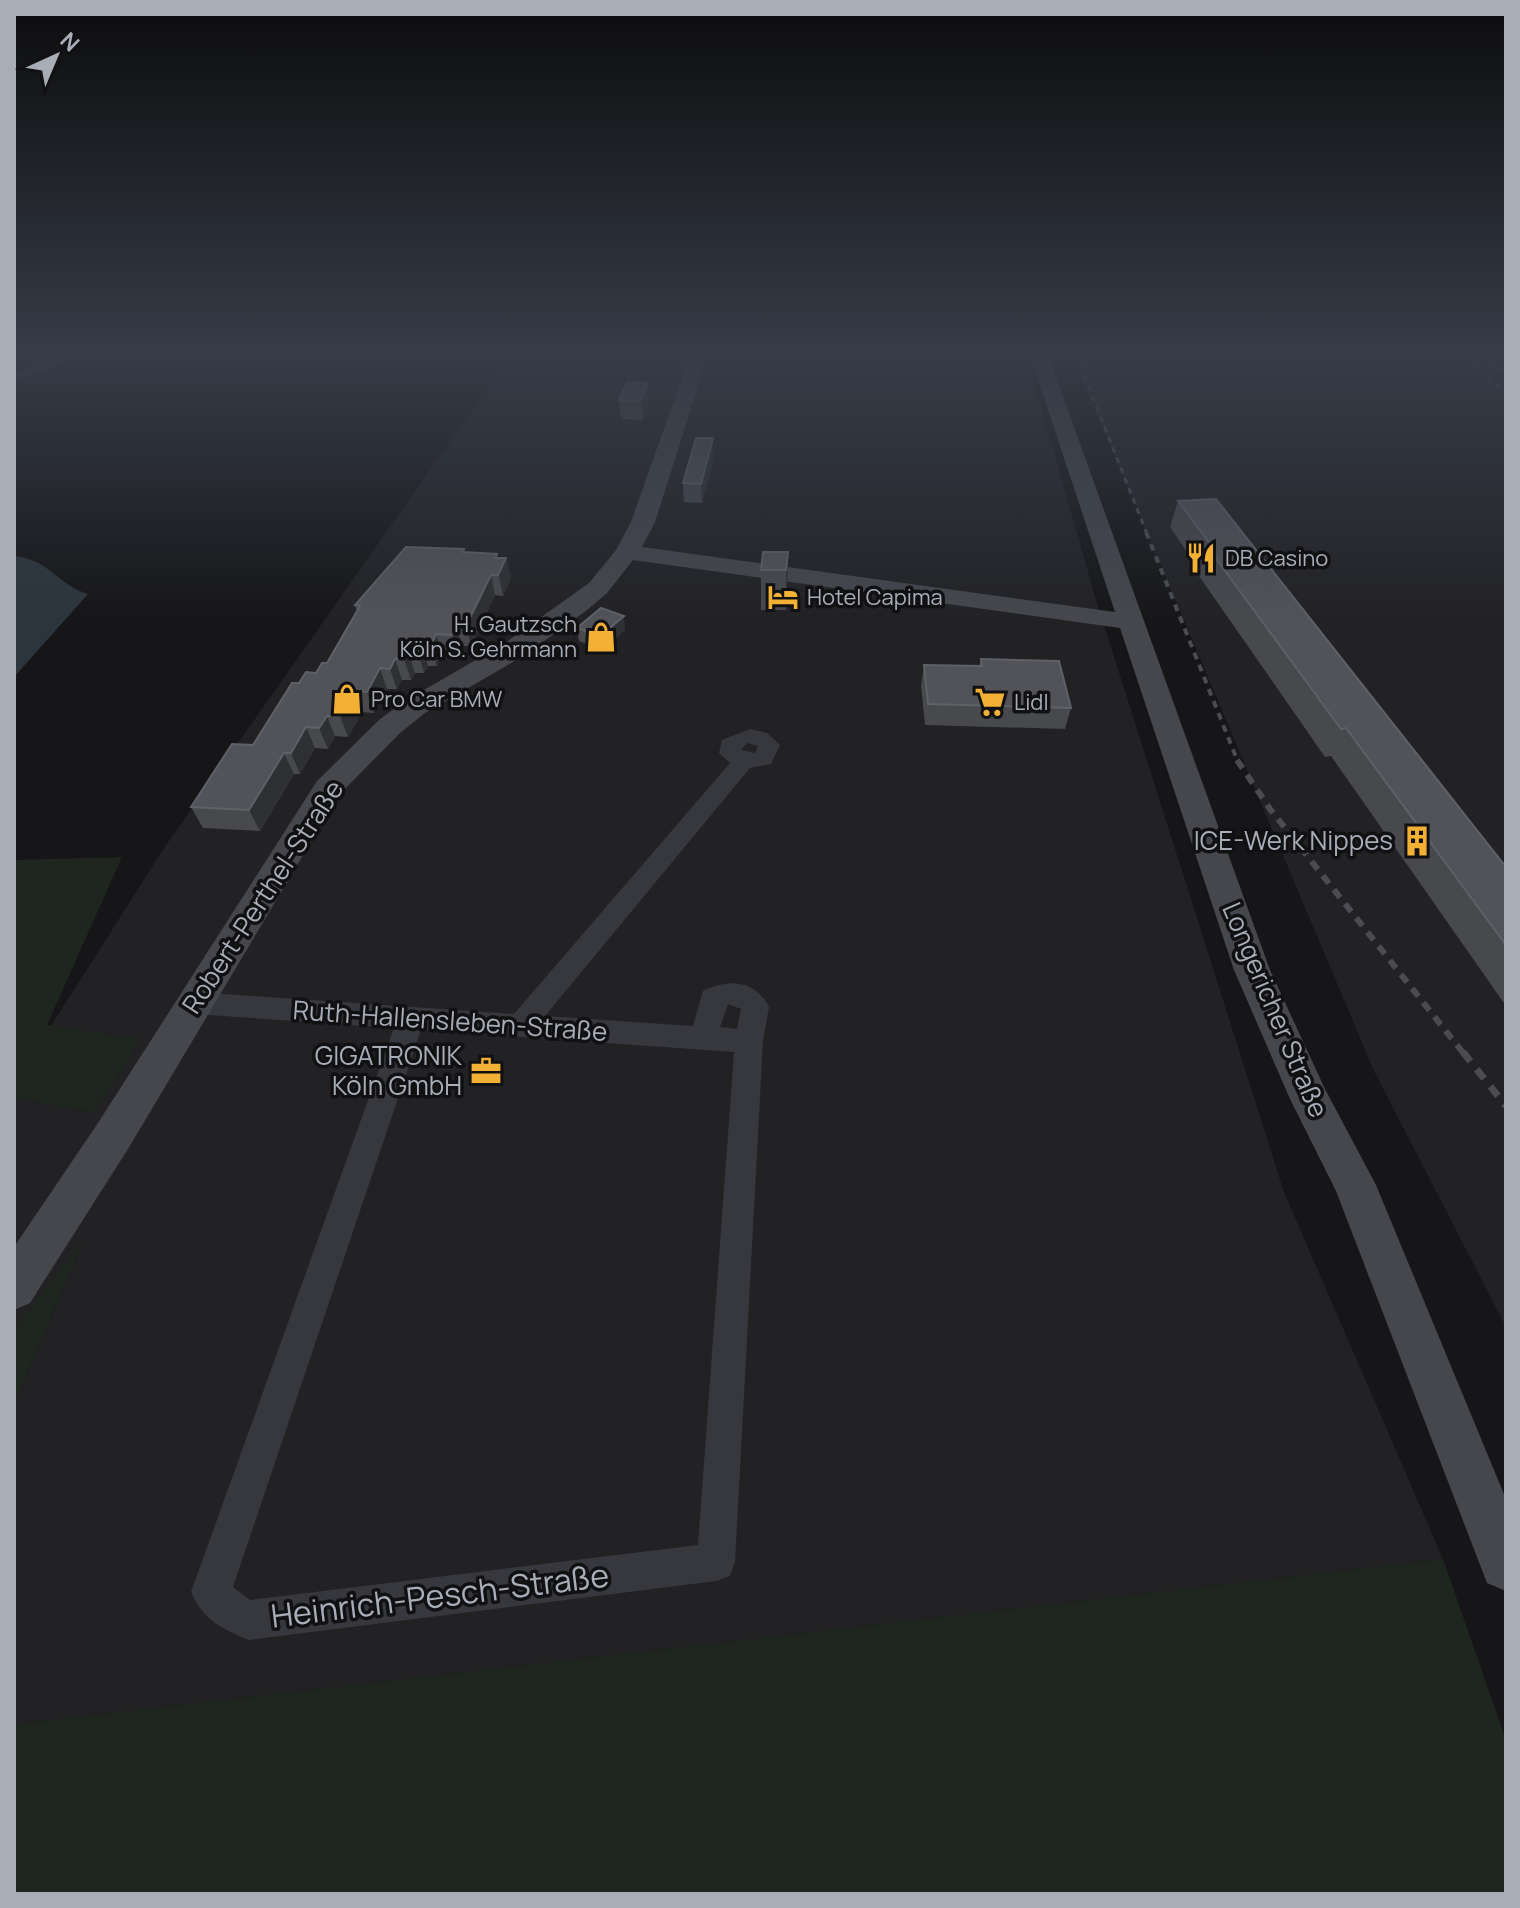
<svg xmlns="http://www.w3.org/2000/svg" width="1520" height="1908" font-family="Manrope,sans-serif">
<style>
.built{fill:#222225}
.green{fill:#1e261f}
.water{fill:#2c353c}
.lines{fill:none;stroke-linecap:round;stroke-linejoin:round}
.street{fill:#37383d;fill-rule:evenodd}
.secondary{fill:#45474d;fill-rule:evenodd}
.rail-far3{stroke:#4a4c52;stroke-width:3;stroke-dasharray:6 5;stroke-linecap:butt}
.rail-far2{stroke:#4a4c52;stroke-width:4;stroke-dasharray:7 6;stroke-linecap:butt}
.rail-far1{stroke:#4a4c52;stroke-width:6;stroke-dasharray:10 8;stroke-linecap:butt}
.rail{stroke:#4a4c52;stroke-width:7;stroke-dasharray:12 10;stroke-linecap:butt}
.wall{fill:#47494d}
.shaded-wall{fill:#2f3033}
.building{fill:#525359;stroke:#5f6168;stroke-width:2}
.labels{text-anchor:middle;stroke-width:7;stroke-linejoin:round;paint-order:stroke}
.far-poi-label{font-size:22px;fill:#a8adb8;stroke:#111113;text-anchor:start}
.poi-label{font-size:26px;fill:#a8adb8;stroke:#111113;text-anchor:end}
.street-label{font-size:26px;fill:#a8adb8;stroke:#111113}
.near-street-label{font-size:32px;fill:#a8adb8;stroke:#111113}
</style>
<rect width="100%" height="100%" fill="#161618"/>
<path class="built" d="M 511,355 L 1026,355 L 1097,603 L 1284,1192 L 1443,1559 L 14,1724 L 14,1405 L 84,1241 L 14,1329 L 14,1098 L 95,1113 L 141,1039 L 51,1026 L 164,848 Z
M 1072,355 L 1506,356 L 1506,1327 L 1374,1071 Z"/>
<path class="green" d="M 122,857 L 47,1025 L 141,1039 L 95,1113 L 14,1098 L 14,860 Z
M 86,1236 L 14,1405 L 14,1329 Z
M 1443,1559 L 1506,1740 L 1506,1894 L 14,1894 L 14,1724 Z"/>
<path class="water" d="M 14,556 C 51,560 56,584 88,594 L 14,677 Z"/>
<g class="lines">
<path class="street" d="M 62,355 L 81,355 L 14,382 L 14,373 Z
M 750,729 L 767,733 L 780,745 L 771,764 L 750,768 L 545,1016 L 693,1026 L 703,991 C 729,978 755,980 769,1007 L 763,1041 L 735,1562 L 730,1576 L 716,1581 L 249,1640 C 222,1629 203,1620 191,1592 L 394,1028 L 195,1014 L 185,1011 L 181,1003 L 185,995 L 195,992 L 514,1014 L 730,763 L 719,753 L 722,740 ZM 747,743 L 758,746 L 755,753 L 741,750 ZM 728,1004 L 741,1009 L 737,1029 L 720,1027 ZM 421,1030 L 734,1052 L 698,1545 L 250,1600 L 233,1587 Z"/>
<path class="secondary" d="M 690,355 L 708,355 L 655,522 L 642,547 L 1115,612 L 1030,355 L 1048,355 L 1270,970 L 1325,1089 L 1376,1185 L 1506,1499 L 1506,1591 L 1487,1583 L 1336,1191 L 1290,1099 L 1234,970 L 1120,628 L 633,560 L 607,593 L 587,610 L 525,655 L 425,713 L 400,733 L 339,795 L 128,1149 L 30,1303 L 14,1310 L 14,1247 L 98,1123 L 317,781 L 380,719 L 405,701 L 505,643 L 589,583 L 616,550 L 631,522 Z"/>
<path class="rail-far3" d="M 1076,355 L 1147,534
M 1462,355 L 1506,393
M 1484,355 L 1506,373"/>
<path class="rail-far2" d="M 1146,532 L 1238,762"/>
<path class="rail-far1" d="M 1237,760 L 1270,809 L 1464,1054"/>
<path class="rail" d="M 1463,1052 L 1506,1106"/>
</g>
<path class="wall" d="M 619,400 L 650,401 L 643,420 L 621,419 Z
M 714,457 L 702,503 L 684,502 L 683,483 Z
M 1178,501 L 1506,867 L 1506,1006 L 1331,756 L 1325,757 L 1199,576 L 1200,571 L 1170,527 Z
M 465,552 L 497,554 L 498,558 L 506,558 L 511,578 L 503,596 L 495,595 L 471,646 L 462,646 L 457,655 L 442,655 L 437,666 L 428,666 L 424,673 L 415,673 L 411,680 L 402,680 L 397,689 L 387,689 L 374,713 L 362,712 L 348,737 L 335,736 L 328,749 L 315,748 L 300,774 L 294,774 L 260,831 L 203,828 L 191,807 L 253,745 L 299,683 L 316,673 L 327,663 L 357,612 L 355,605 Z
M 788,552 L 786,610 L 761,610 L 761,570 Z
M 577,628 L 625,630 L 602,650 L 579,641 Z
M 981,659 L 1071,708 L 1065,729 L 925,725 L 921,686 L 924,665 L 979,666 Z"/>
<path class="shaded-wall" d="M 648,383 L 650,401 L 643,420 L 641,401 Z
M 713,438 L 714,457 L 702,503 L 701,484 Z
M 788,552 L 787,592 L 786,610 L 786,570 Z
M 497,554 L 501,571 L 506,558 L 511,578 L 503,596 L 495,558 Z
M 491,575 L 495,595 L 471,646 L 466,626 Z
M 624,616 L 625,630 L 602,650 L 600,636 Z
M 456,625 L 462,646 L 457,655 L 452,635 Z
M 436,634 L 442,655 L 437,666 L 431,646 Z
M 421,645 L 428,666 L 424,673 L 418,652 Z
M 408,652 L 415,673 L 411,680 L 404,659 Z
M 395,659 L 402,680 L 397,689 L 390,669 Z
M 380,668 L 387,689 L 374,713 L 367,692 Z
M 354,691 L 362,712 L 348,737 L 340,716 Z
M 327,716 L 335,736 L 328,749 L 319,728 Z
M 306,727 L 315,748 L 300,774 L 291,753 Z
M 284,753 L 294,774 L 260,831 L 249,810 Z"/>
<path class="building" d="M 627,382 L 648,383 L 641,401 L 619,400 Z
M 696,438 L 713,438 L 701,484 L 683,483 Z
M 1216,499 L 1506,867 L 1506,945 L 1346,728 L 1341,729 L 1209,549 L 1214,549 L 1178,501 Z
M 406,547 L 464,549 L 463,552 L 497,554 L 495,558 L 506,558 L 498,575 L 491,575 L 466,626 L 456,625 L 452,635 L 436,634 L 431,646 L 421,645 L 418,652 L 408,652 L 404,659 L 395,659 L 390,669 L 380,668 L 367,692 L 354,691 L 340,716 L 327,716 L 319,728 L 306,727 L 291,753 L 284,753 L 249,810 L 191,807 L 232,744 L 253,745 L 292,683 L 299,683 L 306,672 L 316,673 L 322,663 L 327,663 L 360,606 L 355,605 Z
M 763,552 L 788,552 L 786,570 L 761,570 Z
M 601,608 L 624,616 L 600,636 L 577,628 Z
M 981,659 L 1059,661 L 1071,708 L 928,704 L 924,665 L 982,666 Z"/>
<linearGradient id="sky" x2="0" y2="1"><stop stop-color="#0c0c0d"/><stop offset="0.57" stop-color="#363c48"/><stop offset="1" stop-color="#363c48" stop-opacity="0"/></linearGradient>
<rect width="1520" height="622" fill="url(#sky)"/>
<defs>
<g id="restaurant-bare" transform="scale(2.4)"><path d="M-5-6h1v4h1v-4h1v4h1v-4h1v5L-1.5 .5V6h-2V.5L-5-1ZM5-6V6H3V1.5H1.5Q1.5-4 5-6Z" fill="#f2b134" stroke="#111113" stroke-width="2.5" paint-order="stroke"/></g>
<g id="hotel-bare" transform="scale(2.4)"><path d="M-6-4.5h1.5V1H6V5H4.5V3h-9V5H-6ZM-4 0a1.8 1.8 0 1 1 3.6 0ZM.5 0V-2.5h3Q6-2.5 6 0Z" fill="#f2b134" stroke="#111113" stroke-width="2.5" paint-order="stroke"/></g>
<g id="shop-bare" transform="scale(2.4)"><path d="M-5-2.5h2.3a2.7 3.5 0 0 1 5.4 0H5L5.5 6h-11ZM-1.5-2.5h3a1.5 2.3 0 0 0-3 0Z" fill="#f2b134" stroke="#111113" stroke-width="2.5" paint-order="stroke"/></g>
<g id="supermarket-bare" transform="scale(2.4)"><path d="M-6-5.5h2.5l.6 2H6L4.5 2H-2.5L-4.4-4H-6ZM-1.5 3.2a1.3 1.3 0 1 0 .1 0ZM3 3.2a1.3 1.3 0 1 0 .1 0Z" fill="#f2b134" stroke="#111113" stroke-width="2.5" paint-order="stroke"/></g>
<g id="building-bare" transform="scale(2.4)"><path d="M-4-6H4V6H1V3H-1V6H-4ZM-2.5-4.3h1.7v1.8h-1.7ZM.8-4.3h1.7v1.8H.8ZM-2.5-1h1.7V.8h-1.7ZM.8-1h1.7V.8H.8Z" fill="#f2b134" stroke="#111113" stroke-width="2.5" paint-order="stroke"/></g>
<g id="office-bare" transform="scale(2.4)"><path d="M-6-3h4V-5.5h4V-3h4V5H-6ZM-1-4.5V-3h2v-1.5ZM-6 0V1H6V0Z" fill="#f2b134" stroke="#111113" stroke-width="2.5" paint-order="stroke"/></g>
</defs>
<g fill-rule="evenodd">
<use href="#restaurant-bare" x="1201" y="558"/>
<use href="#hotel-bare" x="783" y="597"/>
<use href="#shop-bare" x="601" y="637"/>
<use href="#shop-bare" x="347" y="699"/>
<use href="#supermarket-bare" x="990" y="702"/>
<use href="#building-bare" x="1417" y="841"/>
<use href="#office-bare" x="486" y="1071"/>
</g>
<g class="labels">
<g class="far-poi-label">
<text x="1225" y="566">DB Casino</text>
<text x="807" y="605">Hotel Capima</text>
<text x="577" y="632" text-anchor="end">H. Gautzsch<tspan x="577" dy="25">Köln S. Gehrmann</tspan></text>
<text x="371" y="707">Pro Car BMW</text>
<text x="1014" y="710">Lidl</text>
</g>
<g class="poi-label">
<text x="1393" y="850">ICE-Werk Nippes</text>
<text x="462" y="1065">GIGATRONIK<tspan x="462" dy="30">Köln GmbH</tspan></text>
</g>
<g class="street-label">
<text transform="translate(263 897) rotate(-57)" y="9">Robert-Perthel-Straße</text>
<text transform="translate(1275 1010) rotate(67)" y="9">Longericher Straße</text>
<text transform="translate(450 1021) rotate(4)" y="9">Ruth-Hallensleben-Straße</text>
</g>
<g class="near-street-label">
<text transform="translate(440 1596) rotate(-7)" y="11">Heinrich-Pesch-Straße</text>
</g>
</g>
<rect width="1520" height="1908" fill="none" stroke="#a8adb8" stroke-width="32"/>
<g transform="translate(56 56) rotate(44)" stroke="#111113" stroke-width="6" paint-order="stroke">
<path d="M0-6L14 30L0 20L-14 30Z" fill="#a8adb8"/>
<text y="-12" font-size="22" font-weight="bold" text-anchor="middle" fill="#a8adb8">N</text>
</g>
</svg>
